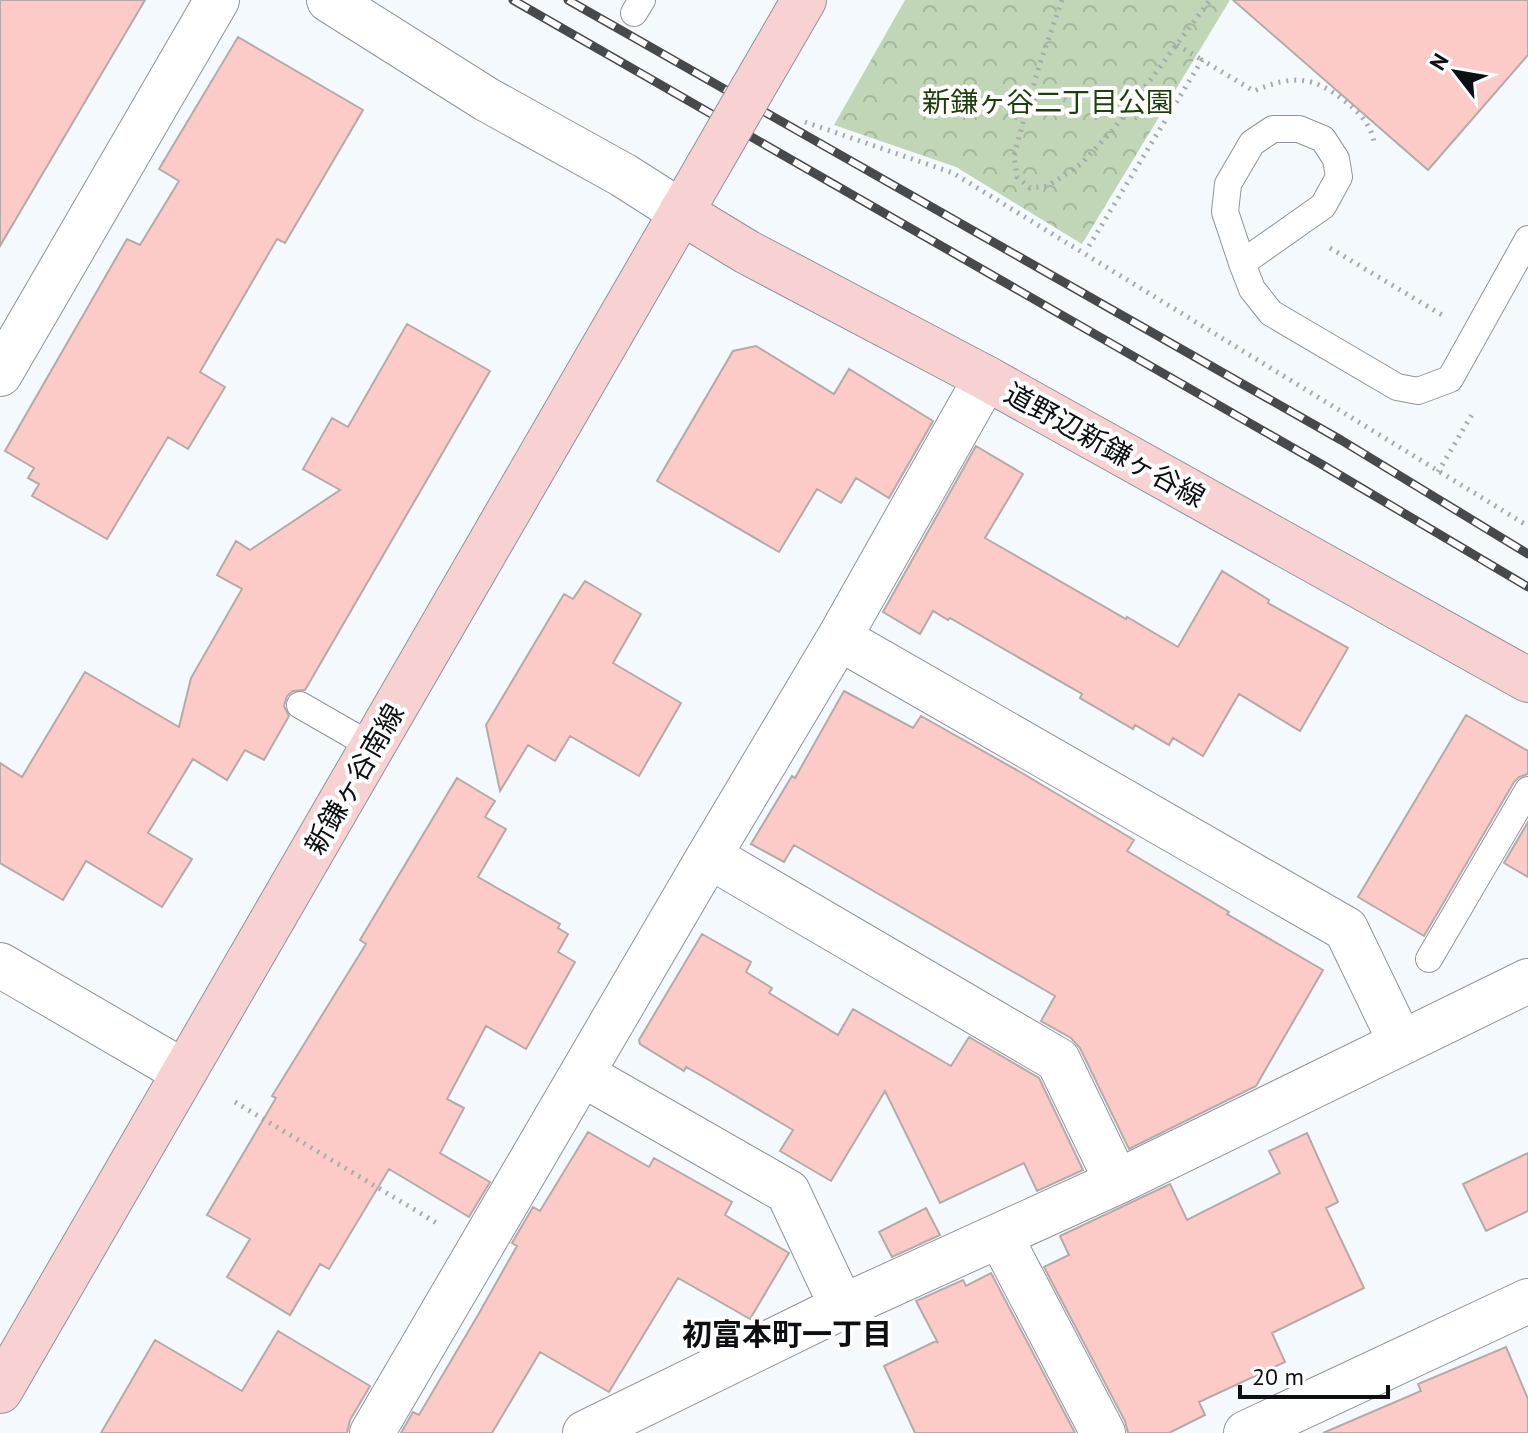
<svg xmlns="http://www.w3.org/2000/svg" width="1528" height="1433" font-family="'PT Sans','Noto Sans JP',sans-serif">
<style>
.park{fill:url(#park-crowns)}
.building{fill:#fccbc7;stroke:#b6aaa9;stroke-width:2}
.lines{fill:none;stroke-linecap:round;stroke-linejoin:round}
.lane-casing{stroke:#8d949c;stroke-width:28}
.street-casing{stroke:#8d949c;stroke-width:46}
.secondary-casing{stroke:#8d949c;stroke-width:46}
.path{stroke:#a6aaae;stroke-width:5;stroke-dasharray:2 6;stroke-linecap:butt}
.lane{stroke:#fff;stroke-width:26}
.street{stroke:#fff;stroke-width:44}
.secondary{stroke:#f8d1d2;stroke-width:44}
.rail-casing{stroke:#474a4d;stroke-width:9}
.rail{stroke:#fff;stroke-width:6;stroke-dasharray:18;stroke-linecap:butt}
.secondary-bridge-casing{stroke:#8d949c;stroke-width:46;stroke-linecap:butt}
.secondary-bridge{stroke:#f8d1d2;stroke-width:44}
.labels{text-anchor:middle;stroke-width:8;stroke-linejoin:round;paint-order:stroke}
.park-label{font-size:28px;fill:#1e3e0b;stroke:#fff}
.street-label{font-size:28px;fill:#0d1012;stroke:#fff}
.neighbourhood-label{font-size:30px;font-weight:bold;fill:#0d1012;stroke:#fff}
</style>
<defs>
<pattern id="park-crowns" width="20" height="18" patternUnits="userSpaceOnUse" patternTransform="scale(2)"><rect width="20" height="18" fill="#c0d6b6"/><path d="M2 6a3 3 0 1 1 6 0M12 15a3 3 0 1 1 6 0" fill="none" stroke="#a4b79b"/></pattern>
</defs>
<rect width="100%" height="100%" fill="#f4f9fe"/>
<path class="park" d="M 905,0 L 1230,0 L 1082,244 L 956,167 L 834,125 Z"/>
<path class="building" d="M 0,0 L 145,0 L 0,246 Z
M 1233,0 L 1528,0 L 1528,55 L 1428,170 Z
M 238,37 L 363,110 L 285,243 L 277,239 L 200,372 L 225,387 L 188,449 L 168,437 L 107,539 L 32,496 L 39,484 L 28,478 L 34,468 L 5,451 L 127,239 L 140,245 L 179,181 L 159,169 Z
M 407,324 L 490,371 L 305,690 L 293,691 L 287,696 L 284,706 L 289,716 L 264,760 L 245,750 L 227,780 L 193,759 L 148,833 L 192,859 L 162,907 L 86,861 L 63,900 L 0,863 L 0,763 L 22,777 L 85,672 L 179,727 L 191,678 L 242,589 L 217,575 L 236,541 L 250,550 L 340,490 L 303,469 L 332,418 L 348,427 Z
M 756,346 L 834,394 L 849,369 L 933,421 L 889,498 L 856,478 L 841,503 L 817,489 L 779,552 L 657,481 L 733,351 Z
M 976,446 L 1023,474 L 985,538 L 1126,619 L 1127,617 L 1178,647 L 1222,571 L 1269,600 L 1268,603 L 1348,648 L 1300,731 L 1239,694 L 1203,756 L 1173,738 L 1169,745 L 1135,725 L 1133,729 L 1080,698 L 1082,694 L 950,618 L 948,620 L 933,611 L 920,634 L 883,612 Z
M 585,581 L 641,614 L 613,663 L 681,703 L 639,776 L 570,736 L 555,761 L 528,745 L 500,791 L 486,725 L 564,594 L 573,599 Z
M 844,691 L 913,728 L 921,716 L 1022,773 L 1134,840 L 1127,851 L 1229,912 L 1227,914 L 1323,970 L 1256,1086 L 1129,1149 L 1080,1048 L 1071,1038 L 1041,1021 L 1055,996 L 794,845 L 784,862 L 751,844 L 792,776 L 795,778 Z
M 1466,715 L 1528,751 L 1528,774 L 1519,777 L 1514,782 L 1424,936 L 1358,897 Z
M 457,778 L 495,801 L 485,817 L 506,829 L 478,877 L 560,924 L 558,928 L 568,934 L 558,952 L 575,962 L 526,1049 L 486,1026 L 447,1099 L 464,1108 L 440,1153 L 490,1182 L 469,1217 L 389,1169 L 329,1269 L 320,1264 L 290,1315 L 227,1277 L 250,1239 L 207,1215 L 276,1098 L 272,1096 L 366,944 L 360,940 Z
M 1528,822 L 1528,877 L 1504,863 Z
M 702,934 L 751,962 L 746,972 L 772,988 L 769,993 L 838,1035 L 853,1009 L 951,1066 L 969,1037 L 1039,1078 L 1083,1170 L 1037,1191 L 1024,1163 L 940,1203 L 885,1091 L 831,1181 L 780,1151 L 793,1130 L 709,1080 L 686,1067 L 684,1071 L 640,1044 L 639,1040 Z
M 588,1132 L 649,1167 L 654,1158 L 732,1202 L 725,1215 L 789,1253 L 750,1319 L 678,1278 L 609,1392 L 540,1352 L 492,1433 L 401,1433 L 413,1412 L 419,1415 L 478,1315 L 517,1246 L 512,1243 L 533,1207 L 540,1211 Z
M 1307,1133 L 1338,1202 L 1326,1208 L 1364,1288 L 1272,1333 L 1285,1362 L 1199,1402 L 1205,1415 L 1169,1433 L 1128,1433 L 1125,1421 L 1044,1267 L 1069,1255 L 1060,1236 L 1170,1184 L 1187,1220 L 1280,1173 L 1269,1151 Z
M 1528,1153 L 1528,1211 L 1486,1231 L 1463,1184 Z
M 926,1208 L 940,1235 L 892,1257 L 879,1232 Z
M 991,1273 L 1075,1433 L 915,1433 L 884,1366 L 936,1341 L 938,1343 L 916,1301 L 963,1280 L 966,1286 Z
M 278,1331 L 370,1386 L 350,1420 L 347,1433 L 101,1433 L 155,1340 L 242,1391 Z
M 1506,1347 L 1528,1399 L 1528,1433 L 1323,1433 L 1421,1391 L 1418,1384 Z"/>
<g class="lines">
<g class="lane-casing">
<path id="lane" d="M 634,13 L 642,0
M 1242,263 L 1323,206 L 1339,177 L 1336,159 L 1323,139 L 1299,129 L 1273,129 L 1252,143 L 1228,184 L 1225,212 L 1242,263 L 1252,289 L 1271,313 L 1397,387 L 1418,391 L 1450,379 L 1528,239
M 300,705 L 373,747
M 1429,959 L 1528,790"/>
</g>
<g class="street-casing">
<path id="street" d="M 329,0 L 486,99 L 623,175 L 681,212
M 0,374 L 217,0
M 839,638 L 1346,929 L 1400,1041
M 709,856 L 1058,1060 L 1117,1182
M 0,965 L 184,1072
M 582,1074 L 788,1192 L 842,1307
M 1000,1236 L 1103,1433
M 372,1433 L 709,856 L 839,638 L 986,378
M 585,1433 L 842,1307 L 1117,1182 L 1528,981
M 1246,1433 L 1528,1301"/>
</g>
<g class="secondary-casing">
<path id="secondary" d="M 753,88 L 804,0
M 681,212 L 747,252 L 986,378 L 1528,680
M 0,1391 L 708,166"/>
</g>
<path class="path" d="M 1062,0 L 1039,66 L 1014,155 L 1017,177 L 1030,188 L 1048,186 L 1081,164 L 1112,131 L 1210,0
M 1177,45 L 1202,60
M 805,122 L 953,173 L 1528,526
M 1089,246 L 1202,60 L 1254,91 C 1292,75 1313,75 1346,102 C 1359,112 1371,125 1374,142
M 1330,248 L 1442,315
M 1438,472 L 1474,411
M 235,1102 L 440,1225"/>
<use href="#lane" class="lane"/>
<use href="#street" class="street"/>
<use href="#secondary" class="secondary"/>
<g class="rail-casing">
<path id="rail" d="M 513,0 L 1321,464 L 1528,587
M 568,0 L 1341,440 L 1528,554"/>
</g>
<use href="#rail" class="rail"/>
<g class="secondary-bridge-casing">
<path id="secondary-bridge" d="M 708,166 L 753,88"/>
</g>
<use href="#secondary-bridge" class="secondary-bridge"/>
</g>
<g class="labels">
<g class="park-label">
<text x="1048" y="112">新鎌ヶ谷二丁目公園</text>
</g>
<g class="street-label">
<text transform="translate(1105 445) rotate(29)" y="10">道野辺新鎌ヶ谷線</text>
<text transform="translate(354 779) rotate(-60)" y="10">新鎌ヶ谷南線</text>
</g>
<g class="neighbourhood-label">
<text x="787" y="1345">初富本町一丁目</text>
</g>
</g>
<g transform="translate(1456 72) rotate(301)" stroke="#ffffff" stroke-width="6" paint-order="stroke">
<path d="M0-6L14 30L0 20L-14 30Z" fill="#0d1012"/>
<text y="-12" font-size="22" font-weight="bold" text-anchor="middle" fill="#0d1012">N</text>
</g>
<path d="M1240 1385v12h148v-12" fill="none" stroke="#0d1012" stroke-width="4"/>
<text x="1252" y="1385" font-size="24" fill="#0d1012" stroke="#ffffff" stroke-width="6" paint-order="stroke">20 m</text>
</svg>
